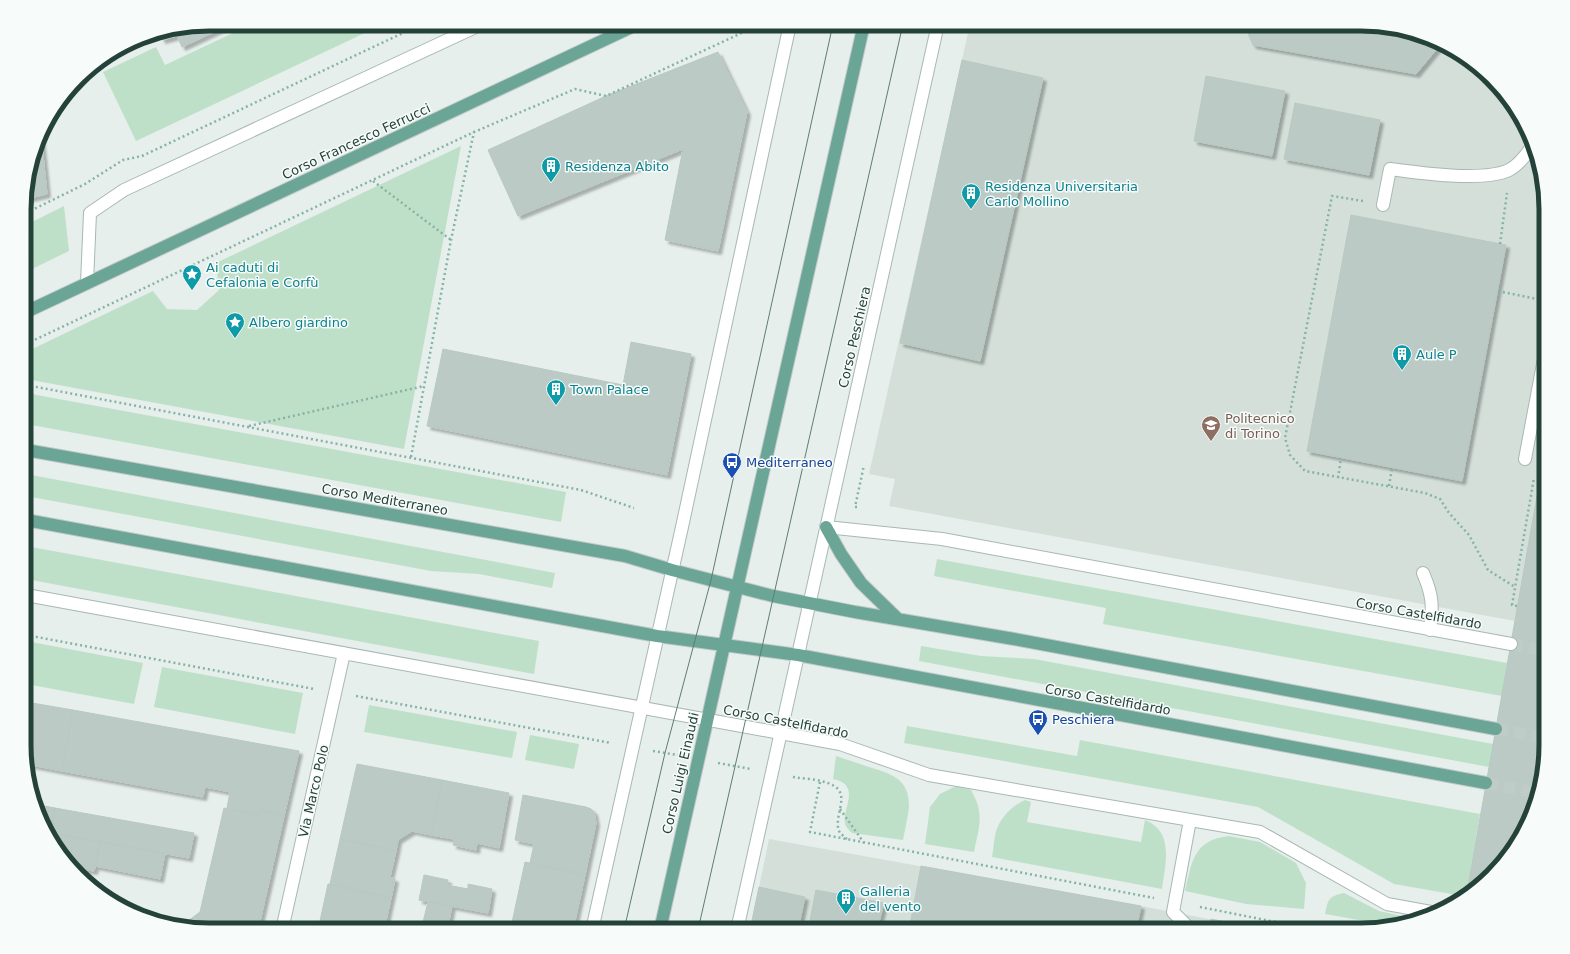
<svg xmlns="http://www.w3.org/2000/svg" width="1570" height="954" font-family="'DejaVu Sans',sans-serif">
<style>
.built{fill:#d4dfda}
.green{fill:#bfe0c8}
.building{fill:#bbcac4;stroke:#b8c9c2;filter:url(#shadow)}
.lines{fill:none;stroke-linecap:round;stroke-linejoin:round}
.minor-tunnel{stroke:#bfccc8;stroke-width:12;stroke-dasharray:12 6;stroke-linecap:butt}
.major-tunnel{stroke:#bfccc8;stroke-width:12;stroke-dasharray:12 6;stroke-linecap:butt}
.minor-casing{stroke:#a8b8b2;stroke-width:14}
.major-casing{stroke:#c2cac8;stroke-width:14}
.path{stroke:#86b3a5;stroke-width:2.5;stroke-dasharray:2 3;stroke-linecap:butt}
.minor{stroke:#fff;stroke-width:12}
.major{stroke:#6aa596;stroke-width:12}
.tram{stroke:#5f7d75;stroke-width:1}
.labels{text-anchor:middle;stroke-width:3;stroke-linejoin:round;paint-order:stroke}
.street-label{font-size:13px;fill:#24423a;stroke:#f7fbf9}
.culture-label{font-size:13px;fill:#0d838f;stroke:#f7fbf9;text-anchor:start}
.education-label{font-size:13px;fill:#785e54;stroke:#f7fbf9;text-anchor:start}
.transit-label{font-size:13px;fill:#164399;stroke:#f7fbf9;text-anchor:start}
.rim{fill:none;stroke:#24423a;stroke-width:5}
</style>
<defs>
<filter id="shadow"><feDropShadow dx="3.5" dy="3.5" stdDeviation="1" flood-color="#0004"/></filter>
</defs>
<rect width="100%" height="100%" fill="#e6efeb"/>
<path class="built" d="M 970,24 L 1361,24 L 1420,34 L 1463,55 L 1521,117 L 1546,198 L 1546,756 L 1536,804 L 1515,847 L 1467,892 L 1515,621 L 889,506 L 895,479 L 869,474 Z
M 769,839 L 1141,906 L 1266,930 L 750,930 Z"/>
<path class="green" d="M 252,24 L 384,24 L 136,141 L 103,72 L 156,47 L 165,65 Z
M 461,146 L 404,449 L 26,379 L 26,352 L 153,291 L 167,309 L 197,310 L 219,290 L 216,263 Z
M 64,206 L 69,251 L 26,272 L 26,225 Z
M 26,393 L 566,492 L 561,522 L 26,424 Z
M 26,474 L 555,573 L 552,588 L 479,574 L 431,571 L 26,496 Z
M 26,546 L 539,641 L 534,674 L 26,579 Z
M 937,559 L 1507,663 L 1502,696 L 1103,624 L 1106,608 L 934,576 Z
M 26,641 L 143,663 L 134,704 L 26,684 Z
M 921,646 L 981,656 L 1034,659 L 1493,744 L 1489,767 L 919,661 Z
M 162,667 L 303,693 L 295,734 L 154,707 Z
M 369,705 L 517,732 L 512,758 L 364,732 Z
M 907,726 L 1077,756 L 1080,740 L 1480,814 L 1467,892 L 1463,896 L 1394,884 L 1258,807 L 904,743 Z
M 530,735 L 579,744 L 574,769 L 525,760 Z
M 836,756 C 847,760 858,763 869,767 C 891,774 909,778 909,806 C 908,817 905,829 903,840 L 852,833 C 849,830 846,828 845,823 C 842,808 862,785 833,779 Z
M 954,787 L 962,787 L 971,790 C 985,814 979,826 974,852 L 925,844 L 930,807 L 940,794 Z
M 1025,800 L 1031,802 L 1027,822 L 1141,842 L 1145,820 C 1175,832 1165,865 1162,889 L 992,857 C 994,847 994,834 998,826 C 1004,814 1014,805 1025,800 Z
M 1229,836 L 1260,842 L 1296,863 L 1306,883 L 1304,909 L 1246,904 L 1185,891 C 1192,862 1193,840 1229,836 Z
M 1344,893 L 1379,911 L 1411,918 L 1387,925 L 1325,914 C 1328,899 1329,896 1344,893 Z"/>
<path class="building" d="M 209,24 L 231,24 L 182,47 L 177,36 L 162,40 L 160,34 Z
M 1244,24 L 1361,24 L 1420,34 L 1441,44 L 1416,74 L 1253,45 Z
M 718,52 L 747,112 L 718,251 L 665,240 L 683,149 L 518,216 L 488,150 L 606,96 Z
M 962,60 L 1043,78 L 980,361 L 900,343 Z
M 1206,76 L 1285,91 L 1272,156 L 1194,141 Z
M 1295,103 L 1380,120 L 1369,175 L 1284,159 Z
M 41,136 L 47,194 L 26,199 L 26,185 Z
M 1351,215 L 1506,245 L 1462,481 L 1307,451 Z
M 631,342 L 691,354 L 667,475 L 427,426 L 443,349 L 623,385 Z
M 1546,445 L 1546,756 L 1536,804 L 1515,847 L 1467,892 Z
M 26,702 L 73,710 L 62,771 L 26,764 Z
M 73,710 L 299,751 L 284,816 L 261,810 L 259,816 L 227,808 L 230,792 L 205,787 L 203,797 L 62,771 Z
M 357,764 L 442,780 L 431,835 L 412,831 L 398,840 L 396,851 L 340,839 Z
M 442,780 L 509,793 L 499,848 L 477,843 L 476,850 L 453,845 L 454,839 L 431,835 Z
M 523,795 L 586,807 L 591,809 L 594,812 L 596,823 L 585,875 L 530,863 L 534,844 L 515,840 Z
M 39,805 L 55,808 L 51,833 L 50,833 Z
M 55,808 L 194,833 L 189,858 L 51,833 Z
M 224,808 L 259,816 L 261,810 L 284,816 L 258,930 L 209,930 L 149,920 L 149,917 L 184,924 L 200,912 Z
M 50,833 L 101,842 L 94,871 L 75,868 L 55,847 Z
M 340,839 L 396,851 L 390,877 L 395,879 L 391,898 L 330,884 Z
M 101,842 L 165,854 L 160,879 L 95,866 Z
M 525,862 L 585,875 L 573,930 L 513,918 Z
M 921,866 L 1141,906 L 1136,930 L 909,930 Z
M 424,875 L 448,880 L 447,885 L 468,889 L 468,884 L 492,889 L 488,913 L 419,900 Z
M 328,884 L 391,898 L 384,930 L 318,930 Z
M 759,887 L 805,897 L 798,930 L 750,930 Z
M 816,890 L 884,903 L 877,930 L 849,930 L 849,928 L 835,926 L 835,930 L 808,930 Z
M 428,902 L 452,906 L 447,930 L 421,930 Z
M 128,909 L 150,914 L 149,920 Z
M 513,918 L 573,930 L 511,930 Z
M 1211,919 L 1266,930 L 1209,930 Z"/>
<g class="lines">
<path class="minor-tunnel" d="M 1511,644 L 1546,651"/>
<path class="major-tunnel" d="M 1496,729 L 1546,738
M 1486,783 L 1538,793"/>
<g class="minor-casing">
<path id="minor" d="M 1383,205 L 1390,169 C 1419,173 1484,182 1509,170 C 1517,166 1526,155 1531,148
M 87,283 L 90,213 L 124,190 L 482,24
M 1525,459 L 1546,348
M 826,527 L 942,539 L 1511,644
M 1423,573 C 1433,596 1433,606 1430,630
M 26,595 L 840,744 L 929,775 L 1260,832 L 1387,904 L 1431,912
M 282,930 L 344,653
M 592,930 L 682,527 L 790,24
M 737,930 L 938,24
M 1189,930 L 1189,928 L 1173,912 L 1190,820"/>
</g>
<g class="major-casing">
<path id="major" d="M 26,312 L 638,24
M 26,450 L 625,556 L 672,570 L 773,596 L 855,612 L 1014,639 L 1496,729
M 26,520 L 657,636 L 798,655 L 1486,783
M 826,527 L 841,554 L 861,583 L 898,619
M 660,930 L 864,24"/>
</g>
<path class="path" d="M 373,181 L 451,240
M 1363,201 L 1332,196 L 1285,438 L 1290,455 L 1305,471 L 1425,493 L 1440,499 L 1449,513 L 1469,535 L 1488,570 L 1515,587
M 26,213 L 85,184 L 123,160 L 142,156 L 422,24
M 1500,244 L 1507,193
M 1498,291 L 1542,300
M 26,344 L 474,132 L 575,89 L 606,96 L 761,24
M 26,385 L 581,490 L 634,508
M 249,426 L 424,386
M 411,457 L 451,240 L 474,132
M 1338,478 L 1341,458
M 1389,486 L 1392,468
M 857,507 L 855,507 L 864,465
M 1517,606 L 1512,605 L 1534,478
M 26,635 L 314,689
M 356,696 L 611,743
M 653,751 L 678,755
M 718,763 L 751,769
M 793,777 C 805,779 819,779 830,784 C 854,793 831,817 840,833 C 842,835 845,837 847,839
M 820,782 L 810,832 L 1154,898
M 840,809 L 864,843
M 1200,907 L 1316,930"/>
<use href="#minor" class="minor"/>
<use href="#major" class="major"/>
<path class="tram" d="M 624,930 L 665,753 L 711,580 L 833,24
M 698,930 L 903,24"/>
</g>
<defs>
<g id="building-pin" transform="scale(1)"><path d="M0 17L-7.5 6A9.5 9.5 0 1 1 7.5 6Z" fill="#0f9aa8" stroke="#f7fbf9"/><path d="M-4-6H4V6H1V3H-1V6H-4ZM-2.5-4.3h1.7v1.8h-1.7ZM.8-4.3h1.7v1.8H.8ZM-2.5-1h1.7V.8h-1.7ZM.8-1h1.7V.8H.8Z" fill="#fff"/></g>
<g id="sight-pin" transform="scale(1)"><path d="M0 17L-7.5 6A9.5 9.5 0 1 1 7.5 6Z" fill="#0f9aa8" stroke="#f7fbf9"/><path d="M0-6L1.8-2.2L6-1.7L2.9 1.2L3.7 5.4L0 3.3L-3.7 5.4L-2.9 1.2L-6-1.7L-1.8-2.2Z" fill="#fff"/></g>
<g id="university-pin" transform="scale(1)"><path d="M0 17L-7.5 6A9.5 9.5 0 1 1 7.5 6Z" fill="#8d6e63" stroke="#f7fbf9"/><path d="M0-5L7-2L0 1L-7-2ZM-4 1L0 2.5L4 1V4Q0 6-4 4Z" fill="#fff"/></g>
<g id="bus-pin" transform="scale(1)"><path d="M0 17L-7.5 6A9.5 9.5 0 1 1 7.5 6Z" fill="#1a4fb4" stroke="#f7fbf9"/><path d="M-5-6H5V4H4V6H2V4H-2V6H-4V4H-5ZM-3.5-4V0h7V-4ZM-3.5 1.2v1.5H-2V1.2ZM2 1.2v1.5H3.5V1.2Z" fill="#fff"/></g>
</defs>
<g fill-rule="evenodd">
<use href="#building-pin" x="551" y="166"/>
<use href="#building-pin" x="971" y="193"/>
<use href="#sight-pin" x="192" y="274"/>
<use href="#sight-pin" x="235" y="322"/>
<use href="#building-pin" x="1402" y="354"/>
<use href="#building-pin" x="556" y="389"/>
<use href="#university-pin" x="1211" y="425"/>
<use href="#bus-pin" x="732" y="462"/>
<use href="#bus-pin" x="1038" y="719"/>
<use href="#building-pin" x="846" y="898"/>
</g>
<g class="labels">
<g class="street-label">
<text transform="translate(356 141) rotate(-25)" y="5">Corso Francesco Ferrucci</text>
<text transform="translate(854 337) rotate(-77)" y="5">Corso Peschiera</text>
<text transform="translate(385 499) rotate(10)" y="5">Corso Mediterraneo</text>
<text transform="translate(1419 613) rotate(10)" y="5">Corso Castelfidardo</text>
<text transform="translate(1108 699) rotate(10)" y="5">Corso Castelfidardo</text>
<text transform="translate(786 721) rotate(11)" y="5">Corso Castelfidardo</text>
<text transform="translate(680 773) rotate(-77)" y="5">Corso Luigi Einaudi</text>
<text transform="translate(313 791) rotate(-77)" y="5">Via Marco Polo</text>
</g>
<g class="culture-label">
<text x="565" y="171">Residenza Abito</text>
<text x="985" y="191">Residenza Universitaria<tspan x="985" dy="15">Carlo Mollino</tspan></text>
<text x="206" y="272">Ai caduti di<tspan x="206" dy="15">Cefalonia e Corfù</tspan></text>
<text x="249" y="327">Albero giardino</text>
<text x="1416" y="359">Aule P</text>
<text x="570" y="394">Town Palace</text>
<text x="860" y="896">Galleria<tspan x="860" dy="15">del vento</tspan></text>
</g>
<g class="education-label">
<text x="1225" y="423">Politecnico<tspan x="1225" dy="15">di Torino</tspan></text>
</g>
<g class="transit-label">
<text x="746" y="467">Mediterraneo</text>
<text x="1052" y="724">Peschiera</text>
</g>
</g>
<path d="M0 0H1570V954H0ZM209 31H1361A178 178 0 0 1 1539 209V745A178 178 0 0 1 1361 923H209A178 178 0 0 1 31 745V209A178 178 0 0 1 209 31Z" fill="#f7fbf9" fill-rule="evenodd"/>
<path class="rim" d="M209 31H1361A178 178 0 0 1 1539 209V745A178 178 0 0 1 1361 923H209A178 178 0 0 1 31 745V209A178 178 0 0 1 209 31Z"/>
</svg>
